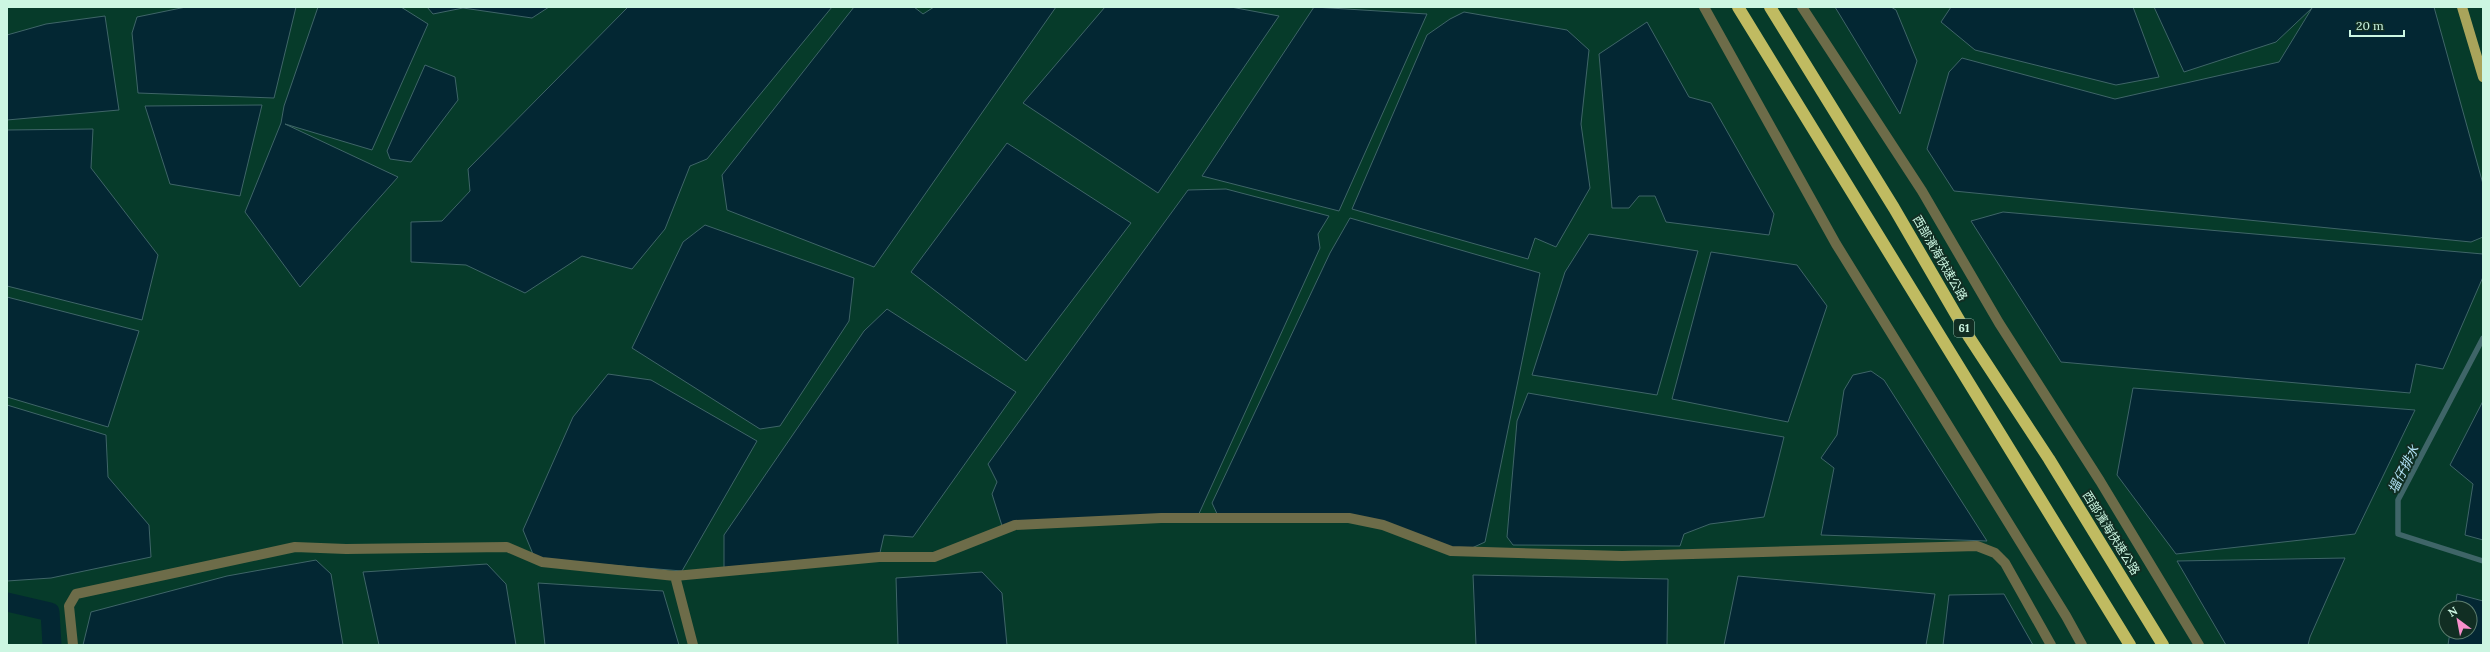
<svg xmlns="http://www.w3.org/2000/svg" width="2490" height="652" font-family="Lora,'Noto Sans TC',serif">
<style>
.water{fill:#032733;stroke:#3f6568}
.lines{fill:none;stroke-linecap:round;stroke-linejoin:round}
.stream{stroke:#3f6568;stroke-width:5.5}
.canal{stroke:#032733;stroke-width:19}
.minor{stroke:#6d6c49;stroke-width:10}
.major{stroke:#a9a45b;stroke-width:10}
.highway{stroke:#c0bb61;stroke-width:12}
.labels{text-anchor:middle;stroke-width:4;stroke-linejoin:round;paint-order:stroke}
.shield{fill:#112e23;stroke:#94baa9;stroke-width:1}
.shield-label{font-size:11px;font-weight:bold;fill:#ccf6e2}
.street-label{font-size:12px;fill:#ccf6e2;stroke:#112e23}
.water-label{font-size:13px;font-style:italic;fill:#b3e3f7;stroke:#112e23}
</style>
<rect width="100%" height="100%" fill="#063b2a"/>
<path class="water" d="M 186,7 L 296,7 L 274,98 L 138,93 L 132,33 L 137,17 Z
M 318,7 L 401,7 L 428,24 L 372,150 L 285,124 L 398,177 L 300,287 L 245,212 L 281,123 L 284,106 Z
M 427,7 L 549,7 L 532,18 L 463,8 L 433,14 Z
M 628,7 L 832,7 L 707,159 L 690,166 L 665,229 L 632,269 L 582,256 L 525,293 L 466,265 L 411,262 L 411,222 L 442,221 L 470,191 L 468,169 Z
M 854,7 L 914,7 L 923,14 L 934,7 L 1056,7 L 874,267 L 727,210 L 722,175 Z
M 1105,7 L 1231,7 L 1279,16 L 1158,193 L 1023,103 Z
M 1314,7 L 1427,14 L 1339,211 L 1202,176 Z
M 1835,7 L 1891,7 L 1896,10 L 1917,61 L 1900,114 Z
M 1951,7 L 2133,7 L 2159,77 L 2116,85 L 1975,50 L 1941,22 Z
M 2154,7 L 2434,7 L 2483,184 L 2483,237 L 2471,242 L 1954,191 L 1927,149 L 1949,72 L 1962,58 L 2115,99 L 2279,62 L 2312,8 L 2276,42 L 2184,72 Z
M 1464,12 L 1567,30 L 1589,50 L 1581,124 L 1590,188 L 1556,247 L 1535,238 L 1528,259 L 1352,209 L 1427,35 L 1450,19 Z
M 105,16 L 119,110 L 7,120 L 7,35 L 46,24 Z
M 1647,22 L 1689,97 L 1711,103 L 1774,214 L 1769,235 L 1666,222 L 1655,196 L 1639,196 L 1629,208 L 1612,208 L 1599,54 Z
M 425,65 L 455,77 L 458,100 L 411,162 L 390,159 L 387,151 Z
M 262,105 L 240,196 L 170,184 L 145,106 Z
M 93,129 L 91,168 L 158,255 L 142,320 L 7,286 L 7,130 Z
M 1007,143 L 1131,223 L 1026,361 L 911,272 Z
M 1226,189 L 1329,216 L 1318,234 L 1320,248 L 1197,518 L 1003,529 L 992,494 L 997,482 L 988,464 L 1188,190 Z
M 2003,212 L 2483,254 L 2483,277 L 2443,369 L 2416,364 L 2410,393 L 2061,362 L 1971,221 Z
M 1350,218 L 1540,273 L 1485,542 L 1463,552 L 1367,522 L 1219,518 L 1212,503 L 1330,253 Z
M 705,225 L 854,278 L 849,321 L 780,426 L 760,429 L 632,348 L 683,242 Z
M 1589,234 L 1698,251 L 1657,395 L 1532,375 L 1565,272 Z
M 1711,252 L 1797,265 L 1827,306 L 1788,422 L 1672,399 Z
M 7,297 L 139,331 L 108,427 L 7,397 Z
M 887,309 L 1016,392 L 913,537 L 884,535 L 879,557 L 724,569 L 724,535 L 864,331 Z
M 1871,371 L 1884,380 L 1987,541 L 1821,535 L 1834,468 L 1821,458 L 1837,435 L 1844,390 L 1853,375 Z
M 608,374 L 651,380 L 757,441 L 682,571 L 535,559 L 523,530 L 573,417 Z
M 2133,388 L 2415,410 L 2355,534 L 2176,554 L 2117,475 Z
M 1528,393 L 1784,437 L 1764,517 L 1710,524 L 1684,534 L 1680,546 L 1513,545 L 1507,537 L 1517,421 Z
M 2483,401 L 2483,540 L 2465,535 L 2473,484 L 2450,465 Z
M 7,405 L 106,435 L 108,477 L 149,525 L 151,557 L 51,578 L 7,581 Z
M 2345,558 L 2310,637 L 2308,645 L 2226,645 L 2177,561 Z
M 316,560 L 331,574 L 343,645 L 83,645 L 91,612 L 227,576 Z
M 487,564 L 506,584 L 516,645 L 379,645 L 363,572 Z
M 982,572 L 1002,593 L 1007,645 L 898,645 L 896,578 Z
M 1473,575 L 1668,579 L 1667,645 L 1476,645 Z
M 1738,576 L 1935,594 L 1926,645 L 1724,645 Z
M 538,583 L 663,591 L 679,645 L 545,645 Z
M 2004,594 L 2033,645 L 1943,645 L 1949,595 Z
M 2457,594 L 2483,601 L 2483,645 L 2448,645 L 2450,632 L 2470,632 L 2470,608 L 2455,608 Z"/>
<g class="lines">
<path class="stream" d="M 2483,338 L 2398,500 L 2398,534 L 2483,561"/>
<path class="canal" d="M 7,602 L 50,612 L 52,645"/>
<path class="minor" d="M 1704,7 L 1836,244 L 2066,616 L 2082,645
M 1802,7 L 1922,191 L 1999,323 L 2100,481 L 2199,645
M 675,576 L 693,645
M 73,645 L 69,606 L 76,594 L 295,547 L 346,549 L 507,547 L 542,562 L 675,576 L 879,557 L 934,557 L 1015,525 L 1161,518 L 1349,518 L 1383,525 L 1451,551 L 1622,556 L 1977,546 L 1995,553 L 2005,563 L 2051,645"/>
<path class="major" d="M 2462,7 L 2483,77"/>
<path class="highway" d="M 1738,7 L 2130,645
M 1770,7 L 1894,208 L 1969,337 L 2049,459 L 2163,645"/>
</g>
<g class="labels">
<rect class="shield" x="1954" y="319" width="20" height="18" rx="3"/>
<g class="shield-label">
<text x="1964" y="332">61</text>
</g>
<g class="street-label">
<text transform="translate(1940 258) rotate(60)" y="4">西部濱海快速公路</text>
<text transform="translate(2111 533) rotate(58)" y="4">西部濱海快速公路</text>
</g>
<g class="water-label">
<text transform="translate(2403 469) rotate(-63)" y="5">塭仔排水</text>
</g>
</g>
<rect width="2490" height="652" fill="none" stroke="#ccf6e2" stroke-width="16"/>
<g transform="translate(2458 620) rotate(328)"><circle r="19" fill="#112e23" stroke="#5c7e6f"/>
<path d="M0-3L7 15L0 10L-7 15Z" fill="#f890cc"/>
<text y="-6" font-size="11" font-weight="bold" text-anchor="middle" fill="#ccf6e2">N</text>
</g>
<path d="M2350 30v6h54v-6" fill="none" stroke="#ccf6e2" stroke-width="2"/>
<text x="2356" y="30" font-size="12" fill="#ccf6e2" stroke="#112e23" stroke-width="3" paint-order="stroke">20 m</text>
</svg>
